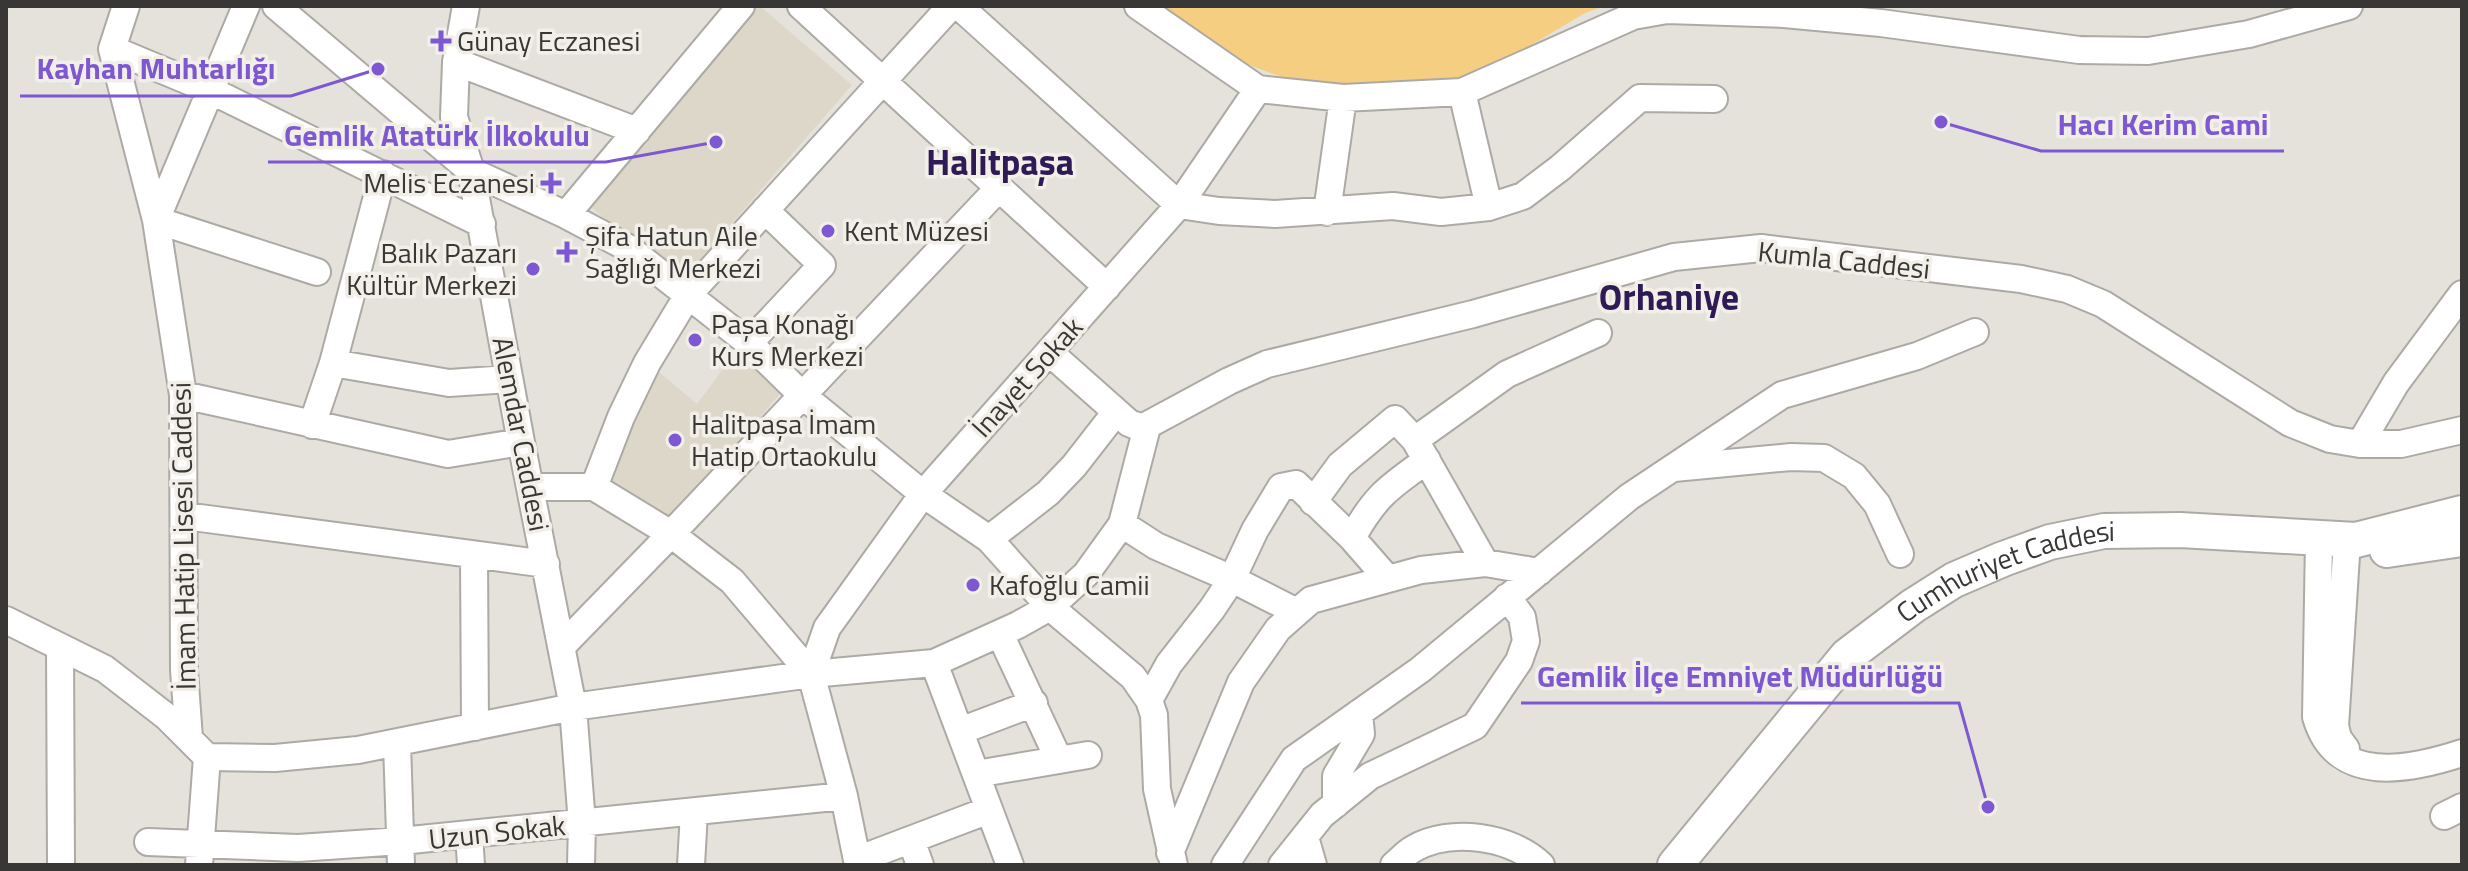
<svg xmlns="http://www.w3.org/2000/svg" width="2468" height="871" font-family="'Titillium Web',sans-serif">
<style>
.built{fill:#ddd7ca}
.green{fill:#f5ce82}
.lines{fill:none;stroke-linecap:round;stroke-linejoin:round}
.minor-casing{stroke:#adaaa5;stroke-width:30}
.major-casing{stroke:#adaaa5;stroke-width:38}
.minor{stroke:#fff;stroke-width:26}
.major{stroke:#fff;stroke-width:34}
.poi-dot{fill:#7d58d2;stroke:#f2efe9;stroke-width:3}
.labels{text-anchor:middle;stroke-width:7;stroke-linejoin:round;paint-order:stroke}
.poi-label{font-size:28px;fill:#393735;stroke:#f2efe9;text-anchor:start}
.street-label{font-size:28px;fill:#393735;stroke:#f2efe9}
.district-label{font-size:36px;font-weight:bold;fill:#2e1b55;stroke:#f2efe9}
.leader{fill:none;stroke:#7d58d2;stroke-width:3}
.callout-dot{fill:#7d58d2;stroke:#f2efe9;stroke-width:3}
.callout-label{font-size:30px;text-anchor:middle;font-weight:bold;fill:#7d58d2;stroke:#f2efe9;stroke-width:7;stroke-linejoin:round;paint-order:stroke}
</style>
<rect width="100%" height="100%" fill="#e5e2dc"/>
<path class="built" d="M 747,6 L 760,6 L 852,85 L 679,284 L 581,198 Z
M 743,342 L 788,384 L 670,524 L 588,475 L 652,366 L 697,404 Z"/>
<path class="green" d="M 1156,6 L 1604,6 L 1585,13 L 1486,72 L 1446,80 L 1340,87 L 1287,79 L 1233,59 Z"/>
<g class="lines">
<g class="minor-casing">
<path id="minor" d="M 126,6 L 112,49 L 156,220 L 183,395 L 184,670 L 189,738
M 246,6 L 156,220 L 317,272
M 276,6 L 471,171 L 566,215 L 628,248 L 749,343 L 802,395 L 923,494 L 989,539 L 1050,607 L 1133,677 L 1149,700 L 1154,715 L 1157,789 L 1174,865
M 466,6 L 456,62 L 454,117 L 471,171 L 521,442 L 573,707 L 582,824 L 581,865
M 801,6 L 1107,287
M 959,6 L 1179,205
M 1138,6 L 1258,89 L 1343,98 L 1462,92 L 1633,16 L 1667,10 L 1784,14 L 1881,23 L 2079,50 L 2148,51 L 2249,34 L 2349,6
M 112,49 L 210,90 L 482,224
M 456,62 L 637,131
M 1462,92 L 1489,207
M 1179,205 L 1219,211 L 1275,214 L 1393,206 L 1441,212 L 1489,207 L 1523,196 L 1560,168 L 1640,98 L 1714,99
M 1327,212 L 1343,98
M 566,215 L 741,6
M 749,343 L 822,265 L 765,210
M 1049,352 L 1129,423 L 1142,428 L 1229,381 L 1267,364 L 1473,314 L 1674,257 L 1761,248 L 2021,279 L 2067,289 L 2103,304 L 2290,423 L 2330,439 L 2360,444 L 2401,444 L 2462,430
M 333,363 L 449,383 L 509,379
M 183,395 L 448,454 L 521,442
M 312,425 L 333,363 L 383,174
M 1415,440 L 1507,374 L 1598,333
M 2360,444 L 2396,383 L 2462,294
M 1674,468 L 1791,457 L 1824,458 L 1854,476 L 1877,504 L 1900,554
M 530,487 L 594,487 L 671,534 L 732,581 L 811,674 L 844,796 L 858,865
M 594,487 L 621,417 L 647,363 L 688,295 L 951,6
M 1313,502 L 1340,465 L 1395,419 L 1415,440 L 1485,563
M 185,516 L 546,564
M 1122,524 L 1156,546 L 1232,579 L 1297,612
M 989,539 L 1048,493 L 1074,466 L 1116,412
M 2319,539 L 2316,717 C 2336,786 2410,770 2462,753
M 474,555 L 475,727
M 1387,578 L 1352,538 C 1375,496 1389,487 1427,460
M 6,620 L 105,669 L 167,717 L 207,757 L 275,758 L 358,750 L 573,707 L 811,674 L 934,663 L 1018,625 L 1050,607 L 1086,574 L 1122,524 L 1147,427
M 1000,634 L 1059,760
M 563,645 L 671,534 L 998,189
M 60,647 L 61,865
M 934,663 L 1010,865
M 811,674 L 827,628 L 923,494 L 1179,205 L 1258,89
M 1149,700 L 1169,664 L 1212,609 L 1232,579 L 1255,530 L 1281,487 L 1296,484 L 1352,538
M 960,731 L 1034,703
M 397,743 L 401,865
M 2346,749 L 2338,738 L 2335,726 L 2347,540
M 976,774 L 1088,755
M 1336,804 L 1336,776 L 1361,734 L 1359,713
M 2444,816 L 2462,807
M 469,835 L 471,865
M 1305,837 L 1313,865
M 911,840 L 920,865
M 148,842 L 298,848 L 401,841 L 844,796
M 1170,853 L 1241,682 L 1278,629 L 1311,600 L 1421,570 L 1485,563 L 1539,572
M 857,860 L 989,810
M 199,865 L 207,757
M 691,865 L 694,812
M 1225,865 L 1294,759 L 1420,670 L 1629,497 L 1782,395 L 1917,356 L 1975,332
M 1282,865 L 1322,815 L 1370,776 L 1475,726 L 1519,661 L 1526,641 L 1522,617 L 1507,597
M 1394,865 C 1400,860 1406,853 1413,849 C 1450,827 1511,836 1541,865"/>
</g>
<g class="major-casing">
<g id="major">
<path d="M 2387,550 L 2462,539"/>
<path id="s1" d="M 1675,865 L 1847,656 L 1913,606 L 1954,580 L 2003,559 L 2050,542 L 2104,531 L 2180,530 L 2356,540 L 2462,513"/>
</g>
</g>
<use href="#minor" class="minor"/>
<use href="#major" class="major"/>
</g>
<g class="poi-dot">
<path d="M437 29h8v8h8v8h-8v8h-8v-8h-8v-8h8z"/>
<path d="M547 171h8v8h8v8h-8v8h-8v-8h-8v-8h8z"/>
<circle cx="828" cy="231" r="8"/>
<path d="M563 240h8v8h8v8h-8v8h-8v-8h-8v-8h8z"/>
<circle cx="533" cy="269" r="8"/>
<circle cx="695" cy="340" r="8"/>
<circle cx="675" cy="440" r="8"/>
<circle cx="973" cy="585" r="8"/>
</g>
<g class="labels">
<g class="poi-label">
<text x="457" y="51">Günay Eczanesi</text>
<text x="535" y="193" text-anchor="end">Melis Eczanesi</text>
<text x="844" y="241">Kent Müzesi</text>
<text x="585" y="246">Şifa Hatun Aile<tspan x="585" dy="32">Sağlığı Merkezi</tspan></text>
<text x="517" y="263" text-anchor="end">Balık Pazarı<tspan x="517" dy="32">Kültür Merkezi</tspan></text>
<text x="711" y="334">Paşa Konağı<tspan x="711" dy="32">Kurs Merkezi</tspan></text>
<text x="691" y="434">Halitpaşa İmam<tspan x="691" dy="32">Hatip Ortaokulu</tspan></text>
<text x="989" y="595">Kafoğlu Camii</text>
</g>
<g class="street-label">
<text transform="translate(1844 260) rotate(6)" y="10">Kumla Caddesi</text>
<text transform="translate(1027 377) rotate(-48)" y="10">İnayet Sokak</text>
<text transform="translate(521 434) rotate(79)" y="10">Alemdar Caddesi</text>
<text transform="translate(183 536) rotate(-91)" y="10">İmam Hatip Lisesi Caddesi</text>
<text dy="10" stroke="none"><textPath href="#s1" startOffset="454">Cumhuriyet Caddesi</textPath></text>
<text transform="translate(497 832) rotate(-6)" y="10">Uzun Sokak</text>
</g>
<g class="district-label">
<text x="1000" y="175">Halitpaşa</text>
<text x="1669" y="310">Orhaniye</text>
</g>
</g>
<path class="leader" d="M378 69L291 96H20M1941 122L2041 151H2284M716 142L606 162H268M1988 807L1959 703H1521"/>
<g class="callout-dot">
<circle cx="378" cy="69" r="8"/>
<circle cx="1941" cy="122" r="8"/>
<circle cx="716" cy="142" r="8"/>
<circle cx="1988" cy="807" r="8"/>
</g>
<g class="callout-label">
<text x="156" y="79">Kayhan Muhtarlığı</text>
<text x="2163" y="135">Hacı Kerim Cami</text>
<text x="437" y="146">Gemlik Atatürk İlkokulu</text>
<text x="1740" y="687">Gemlik İlçe Emniyet Müdürlüğü</text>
</g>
<rect width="2468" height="871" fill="none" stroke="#393735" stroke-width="16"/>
</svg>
